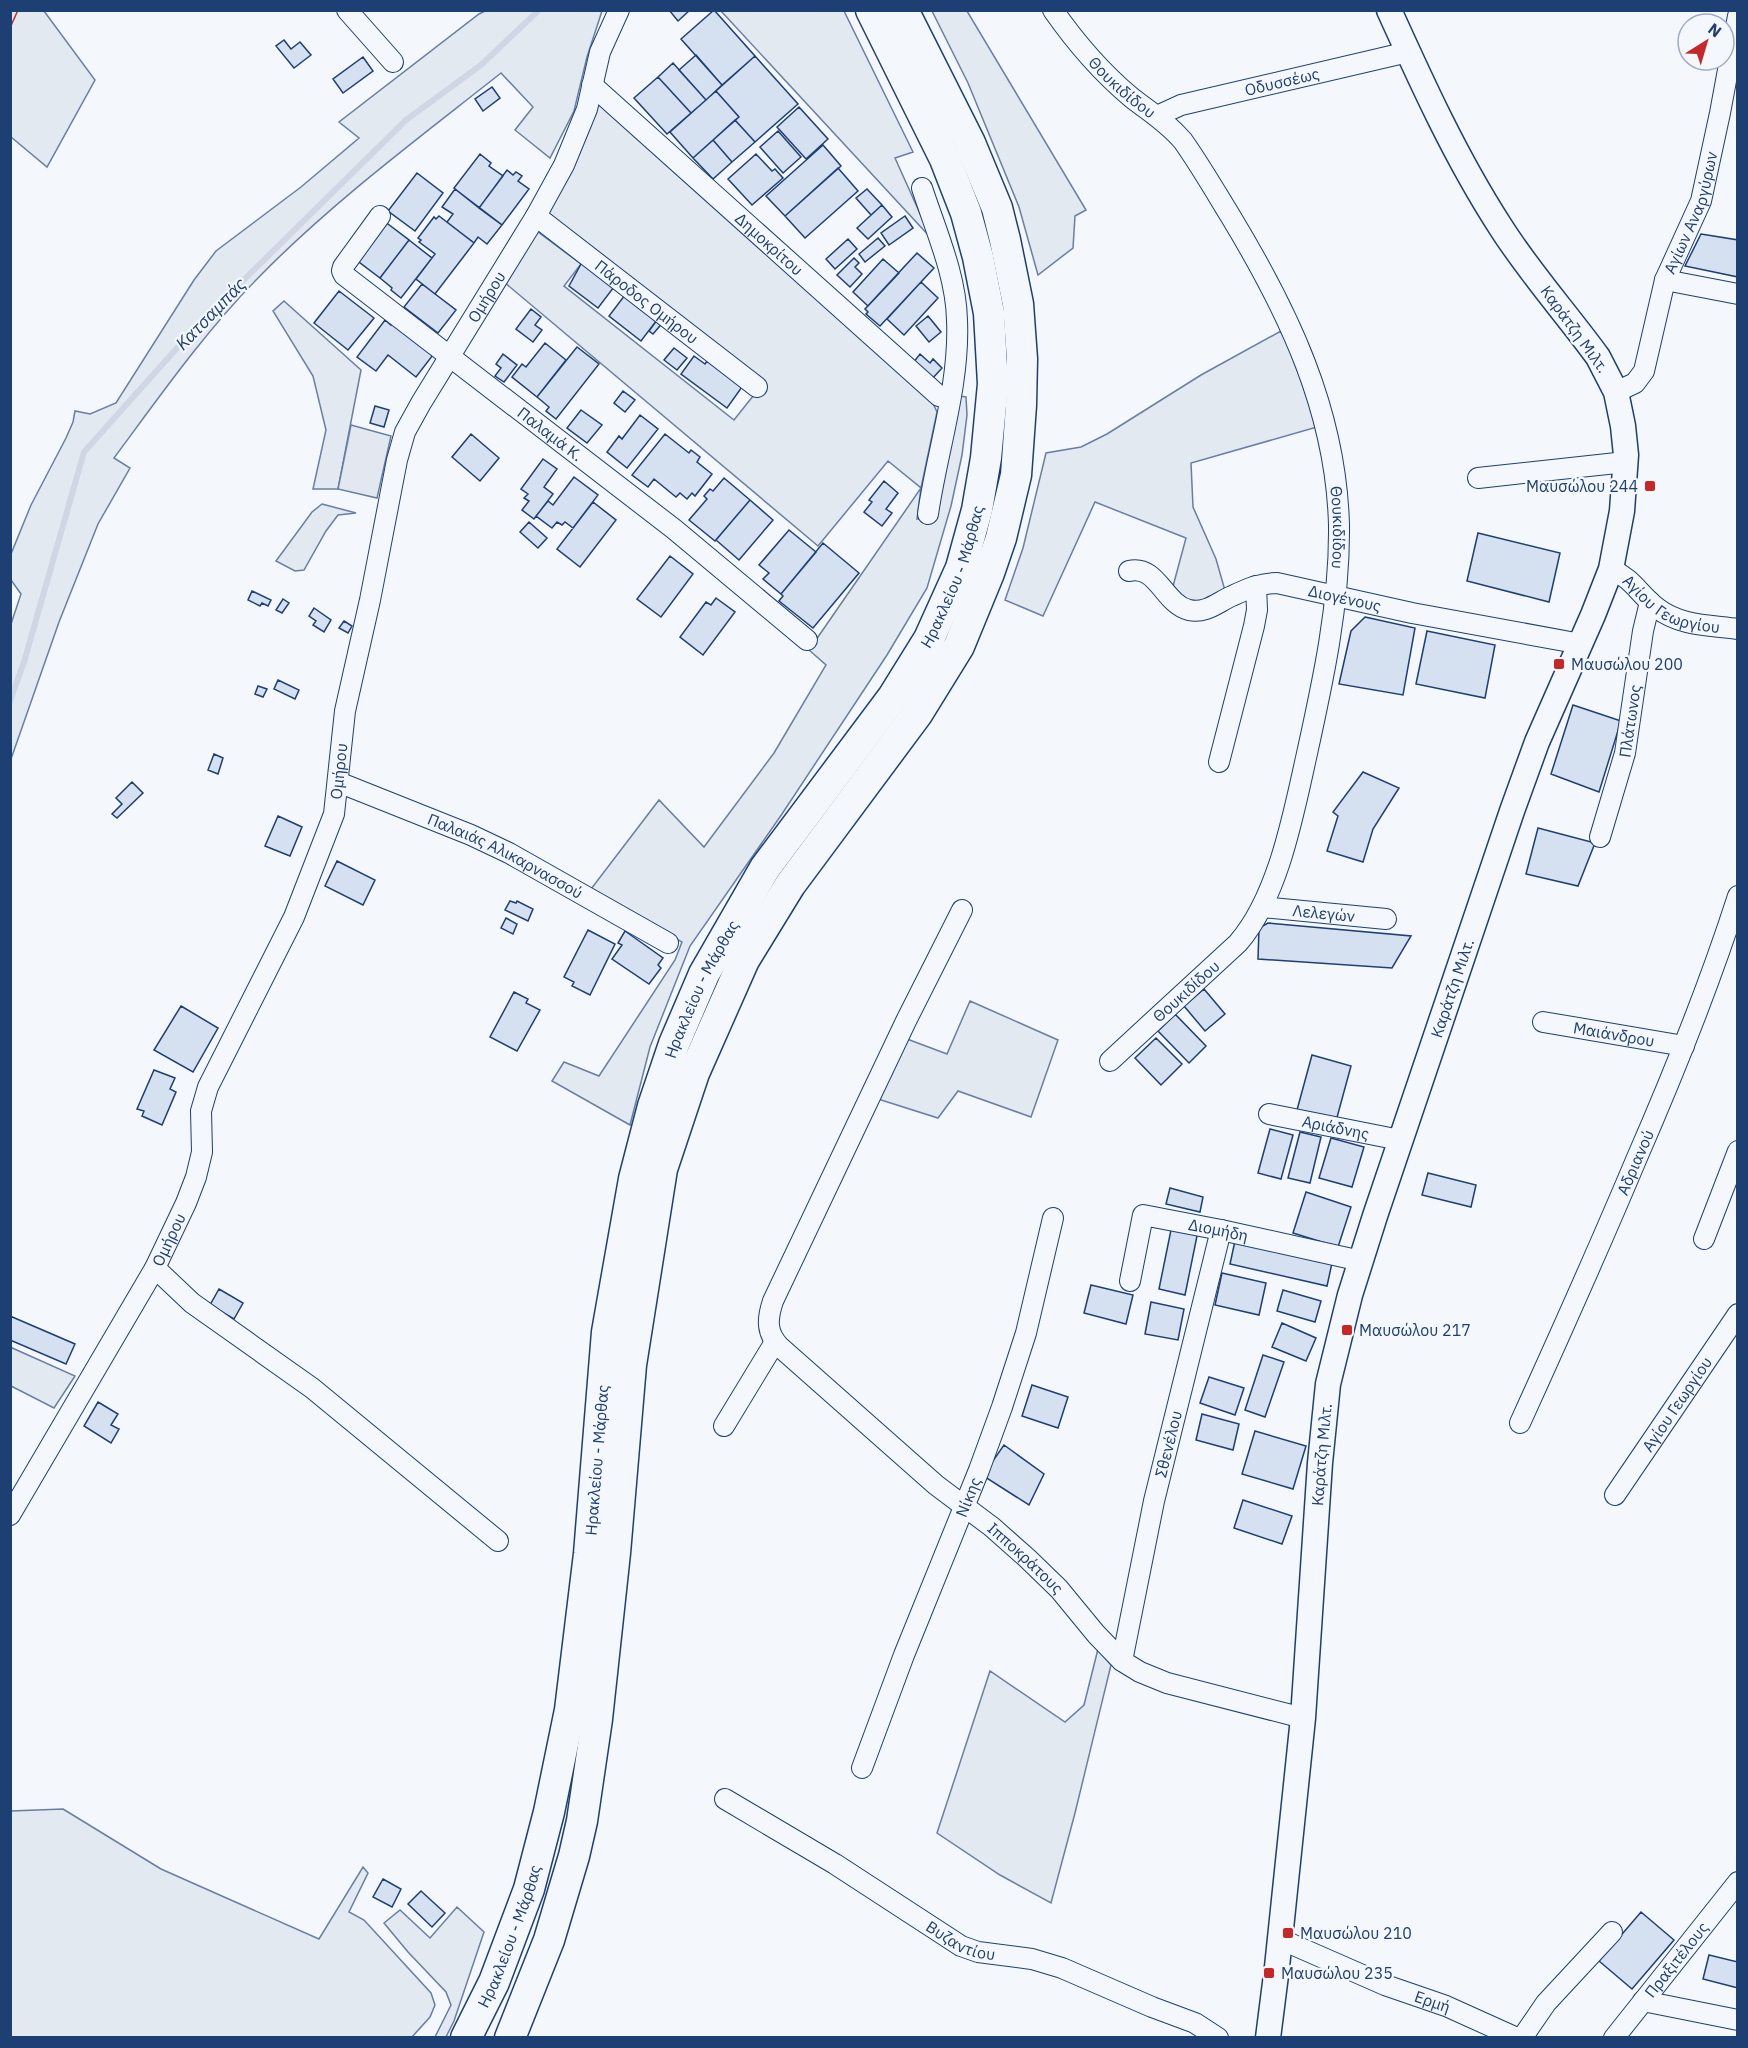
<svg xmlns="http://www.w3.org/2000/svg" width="1748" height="2048" font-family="'IBM Plex Sans',sans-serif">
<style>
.green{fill:#e3e9f0;stroke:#687fa3;stroke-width:1.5}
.parking{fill:#e3e8f0;stroke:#687fa3;stroke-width:1.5}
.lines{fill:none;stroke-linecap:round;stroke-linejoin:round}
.stream{stroke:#cfd7e4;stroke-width:6}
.building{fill:#d5e0f0;stroke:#1d3f73;stroke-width:1.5}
.minor-casing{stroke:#1d3f73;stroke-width:22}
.tertiary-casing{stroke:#1d3f73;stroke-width:27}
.primary-casing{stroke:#1d3f73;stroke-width:33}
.minor{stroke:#f4f7fb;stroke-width:20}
.tertiary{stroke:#f4f7fb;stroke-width:24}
.primary{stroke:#f4f7fb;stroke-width:30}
.power{stroke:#c62828;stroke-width:1.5;stroke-dasharray:21 4.5 3 4.5;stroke-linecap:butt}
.poi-dot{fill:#c62828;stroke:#f4f7fb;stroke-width:2}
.labels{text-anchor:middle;stroke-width:4.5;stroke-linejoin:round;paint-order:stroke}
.street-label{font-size:16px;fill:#1d3f73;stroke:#f4f7fb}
.poi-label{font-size:16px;fill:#1d3f73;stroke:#f4f7fb;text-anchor:start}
.water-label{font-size:18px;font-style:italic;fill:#1d3f73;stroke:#f4f7fb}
</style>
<rect width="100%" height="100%" fill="#f4f7fb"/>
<path class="green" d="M 487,10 L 602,11 L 587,57 L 574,111 L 550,158 L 515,130 L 533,107 L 501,73 C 419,138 332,202 258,278 C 204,333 160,396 114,458 L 130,468 L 98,524 L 59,622 L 11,759 L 11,624 L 21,594 L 11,580 L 11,554 L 31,505 L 66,438 L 73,422 L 75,411 L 90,414 L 116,403 L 194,280 L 216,251 L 301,187 L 359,138 L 339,122 L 479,14 Z
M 10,11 L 44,11 L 95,80 L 47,167 L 11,137 Z
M 721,11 L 844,11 L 913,152 L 895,158 L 931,238 Z
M 932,11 L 967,11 L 1086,210 L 1075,216 L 1073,248 L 1038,275 L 1019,207 L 968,83 Z
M 598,101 L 931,399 L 937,412 L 921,488 L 917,519 L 933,519 L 960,396 L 966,397 L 967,415 L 962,455 L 951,506 L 927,588 L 887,655 L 782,814 L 690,946 L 650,1047 L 630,1125 L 552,1081 L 564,1062 L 599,1076 L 675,960 L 682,942 L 591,889 L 659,800 L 704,847 L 774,753 L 826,665 L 809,650 L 921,488 L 888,461 L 818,546 L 504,282 L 534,229 L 581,264 L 564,286 L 734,420 L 761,386 L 546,212 Z
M 284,301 L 361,370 L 338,489 L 313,489 L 326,430 L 313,376 L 273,311 Z
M 1281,331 L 1299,367 L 1307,398 L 1317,427 L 1191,463 L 1193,507 L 1216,559 L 1226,594 L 1196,605 L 1172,590 L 1186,538 L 1095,502 L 1043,616 L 1005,600 L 1023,548 L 1046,453 L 1081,447 L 1107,434 L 1201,375 Z
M 322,504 L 356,513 L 338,515 L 326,531 L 304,570 L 295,571 L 276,561 L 312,512 Z
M 970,1001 L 1058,1040 L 1031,1117 L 958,1091 L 938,1118 L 878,1099 L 907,1039 L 947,1054 Z
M 10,1347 L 75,1376 L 54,1408 L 11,1386 Z
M 1098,1649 L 1111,1665 L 1075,1813 L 1051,1903 L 1000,1875 L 937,1833 L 990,1671 L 1065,1722 L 1084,1705 Z
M 63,1809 L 161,1869 L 319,1939 L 363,1867 L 368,1873 L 349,1912 L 364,1920 L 431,1993 L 435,2005 L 430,2017 L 412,2037 L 11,2037 L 11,1811 Z
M 457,1907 L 484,1932 L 454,2021 L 446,2037 L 435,2037 L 451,2005 L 446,1992 L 408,1952 L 384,1923 L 400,1910 L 430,1938 Z"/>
<path class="parking" d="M 351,425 L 391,436 L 377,498 L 338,489 Z"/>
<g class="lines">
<path class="stream" d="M 10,701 L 24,662 L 84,452 L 194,329 L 406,120 L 481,65 L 539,10"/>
</g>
<path class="building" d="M 669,10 L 690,10 L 678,21 Z
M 714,10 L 755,56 L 722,85 L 681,39 Z
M 284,40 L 291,49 L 300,42 L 311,55 L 294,68 L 276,46 Z
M 696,55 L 722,85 L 706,100 L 679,70 Z
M 755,56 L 798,104 L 755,142 L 735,120 L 739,117 L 716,91 Z
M 363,57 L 373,71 L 343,93 L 333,79 Z
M 673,63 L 706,100 L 691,113 L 658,77 Z
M 658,77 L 691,113 L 667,134 L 634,98 Z
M 492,87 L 500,98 L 483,111 L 475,99 Z
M 716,91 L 739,117 L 693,158 L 670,132 Z
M 799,107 L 828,139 L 806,159 L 777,127 Z
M 735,120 L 755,142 L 732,162 L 713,140 Z
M 778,131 L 801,157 L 783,173 L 760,147 Z
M 713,140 L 732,162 L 713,179 L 693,158 Z
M 823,145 L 841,166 L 785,216 L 766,196 Z
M 480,154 L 491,163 L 489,166 L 503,176 L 479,208 L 454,188 Z
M 756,154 L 772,171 L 775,169 L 783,178 L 752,205 L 728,179 Z
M 838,168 L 858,191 L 805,238 L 785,216 Z
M 507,170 L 513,175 L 516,172 L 522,176 L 518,181 L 529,189 L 502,225 L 479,208 Z
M 417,173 L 443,193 L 415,231 L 388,211 Z
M 455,189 L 502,225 L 487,244 L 478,237 L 474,243 L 447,222 L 453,214 L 442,207 Z
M 867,189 L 882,205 L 871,215 L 856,198 Z
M 882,205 L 892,217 L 868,239 L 857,228 Z
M 439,216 L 474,243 L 435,294 L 416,279 L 435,254 L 419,242 L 421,240 L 418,238 L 434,217 L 436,219 Z
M 905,216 L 913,228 L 889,245 L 881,233 Z
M 384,221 L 409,240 L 380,278 L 355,259 Z
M 1701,234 L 1738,240 L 1738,277 L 1685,266 Z
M 878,238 L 885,246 L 865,262 L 859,254 Z
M 848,239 L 857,249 L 835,269 L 826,259 Z
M 409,240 L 432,258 L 401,298 L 391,290 L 392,288 L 380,278 Z
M 917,253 L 934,268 L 880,326 L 866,314 L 868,312 L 865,309 Z
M 854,258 L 859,263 L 855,267 L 862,274 L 850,287 L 837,275 Z
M 883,259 L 899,273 L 868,306 L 853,292 Z
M 588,261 L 617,283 L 598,308 L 569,286 L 581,264 Z
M 921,282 L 938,298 L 904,335 L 887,319 Z
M 422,284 L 456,310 L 438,333 L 404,307 Z
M 339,291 L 374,318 L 348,350 L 314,323 Z
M 628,291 L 660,316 L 641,341 L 609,316 Z
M 531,309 L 541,317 L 535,325 L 542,330 L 533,342 L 516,329 Z
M 660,316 L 665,320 L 653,334 L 649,331 Z
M 928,316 L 941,332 L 929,342 L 916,326 Z
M 385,320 L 391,325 L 394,320 L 436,351 L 416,377 L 388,355 L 376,371 L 357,357 Z
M 545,343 L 566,360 L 537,397 L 512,377 L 522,364 L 526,367 Z
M 577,347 L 599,364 L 556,419 L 546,411 L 549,407 L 537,397 Z
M 674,348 L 687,358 L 677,370 L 664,360 Z
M 503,354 L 517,365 L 504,382 L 495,376 L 501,368 L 496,364 Z
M 920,354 L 930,363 L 933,359 L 942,368 L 932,379 L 913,363 Z
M 694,356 L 705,364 L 707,361 L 742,387 L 727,408 L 681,374 Z
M 623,391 L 635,400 L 625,412 L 614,403 Z
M 375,406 L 389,410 L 384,427 L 370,423 Z
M 581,410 L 602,425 L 587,443 L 567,428 Z
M 640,415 L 658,429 L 627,468 L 607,452 L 619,436 L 622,439 Z
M 471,434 L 499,458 L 480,481 L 452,457 Z
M 665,434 L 689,453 L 691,450 L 700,457 L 697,462 L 712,474 L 695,496 L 692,493 L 687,499 L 680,493 L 676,497 L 654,479 L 648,487 L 632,475 Z
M 543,459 L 557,469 L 544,487 L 553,494 L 534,519 L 522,510 L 529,501 L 524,498 L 528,494 L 521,489 Z
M 574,477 L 598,495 L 573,528 L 565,522 L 562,525 L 557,522 L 552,528 L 536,516 L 548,501 L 553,505 Z
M 724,478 L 750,500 L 715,541 L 689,520 L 707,499 L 704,496 L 710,489 L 713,491 Z
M 884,481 L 898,493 L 886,509 L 892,513 L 882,526 L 864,512 L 872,502 L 869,500 Z
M 750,500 L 773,520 L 739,560 L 716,540 Z
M 593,502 L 616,520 L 580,567 L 557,549 Z
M 529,522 L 547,538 L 538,548 L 520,532 Z
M 789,530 L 816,552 L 781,594 L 763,579 L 769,573 L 759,565 Z
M 1478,533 L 1560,553 L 1549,602 L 1467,581 Z
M 823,543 L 859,573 L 813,628 L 779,601 L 783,596 L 781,594 Z
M 670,556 L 693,574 L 661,617 L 637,599 Z
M 252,591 L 271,600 L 268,606 L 262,603 L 260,606 L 248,600 Z
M 716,598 L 735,612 L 703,655 L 680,637 L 706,602 L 711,605 Z
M 283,599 L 289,603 L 282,613 L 276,610 Z
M 314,608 L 331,620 L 324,632 L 313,625 L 316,621 L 309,616 Z
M 1365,617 L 1415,628 L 1403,695 L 1339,684 L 1351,631 Z
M 344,621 L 352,626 L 348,633 L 339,628 Z
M 1427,631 L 1495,645 L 1485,698 L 1416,684 Z
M 278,680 L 299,690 L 295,699 L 274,689 Z
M 258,686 L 267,689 L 263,697 L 255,694 Z
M 1573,705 L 1621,721 L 1599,792 L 1551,774 Z
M 214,754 L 223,758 L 218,774 L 208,770 Z
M 1363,772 L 1399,788 L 1373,829 L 1363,862 L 1327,851 L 1338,816 L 1333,812 Z
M 132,782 L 143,793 L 117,818 L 112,814 L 122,804 L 116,798 Z
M 278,816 L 302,827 L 290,856 L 265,846 Z
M 1538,828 L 1595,843 L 1578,886 L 1526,874 Z
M 337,861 L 375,880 L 363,905 L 325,886 Z
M 510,901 L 516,903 L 517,901 L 533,909 L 528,921 L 505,910 Z
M 506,918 L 517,924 L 513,934 L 501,928 Z
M 1268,923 L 1411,936 L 1392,968 L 1258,959 L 1259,928 Z
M 588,930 L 615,944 L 590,995 L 572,986 L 574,982 L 564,977 Z
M 625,931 L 663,958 L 658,965 L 661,968 L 649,984 L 612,959 L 622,945 L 618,943 Z
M 1204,989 L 1225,1014 L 1205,1031 L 1184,1006 Z
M 514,992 L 528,999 L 526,1003 L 540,1010 L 517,1051 L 490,1037 Z
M 181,1006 L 218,1028 L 193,1072 L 154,1050 Z
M 1175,1014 L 1206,1046 L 1189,1063 L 1158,1031 Z
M 1156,1038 L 1182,1064 L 1161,1085 L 1135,1058 Z
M 1312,1055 L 1351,1066 L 1336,1121 L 1297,1110 Z
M 154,1070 L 175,1078 L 170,1089 L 176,1092 L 162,1125 L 142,1116 L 144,1111 L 137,1109 Z
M 1270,1129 L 1293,1135 L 1281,1179 L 1258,1173 Z
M 1300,1132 L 1321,1137 L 1310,1183 L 1288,1178 Z
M 1331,1138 L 1364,1147 L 1352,1187 L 1319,1178 Z
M 1428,1173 L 1476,1185 L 1471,1207 L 1422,1195 Z
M 1170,1188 L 1203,1197 L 1200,1212 L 1166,1204 Z
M 1306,1192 L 1351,1207 L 1338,1247 L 1293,1233 Z
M 1172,1225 L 1198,1231 L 1185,1295 L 1159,1289 Z
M 1235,1241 L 1332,1263 L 1327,1286 L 1230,1264 Z
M 1222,1273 L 1266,1283 L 1259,1315 L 1215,1305 Z
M 1091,1285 L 1133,1295 L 1126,1324 L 1084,1313 Z
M 219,1289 L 243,1303 L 234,1319 L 210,1305 Z
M 1283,1290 L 1321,1301 L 1315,1322 L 1277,1311 Z
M 1151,1302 L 1184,1309 L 1178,1340 L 1145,1334 Z
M 10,1316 L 75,1344 L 66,1364 L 10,1340 Z
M 1282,1323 L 1316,1338 L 1306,1361 L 1272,1347 Z
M 1263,1355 L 1284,1362 L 1265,1417 L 1245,1410 Z
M 1209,1377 L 1244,1388 L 1235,1415 L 1200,1403 Z
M 1032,1385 L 1068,1397 L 1058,1428 L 1022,1416 Z
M 98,1402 L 118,1414 L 111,1425 L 119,1429 L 111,1443 L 84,1426 Z
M 1202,1414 L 1239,1424 L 1233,1450 L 1196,1440 Z
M 1255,1431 L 1306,1446 L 1293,1489 L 1242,1474 Z
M 1004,1445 L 1044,1474 L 1029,1505 L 985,1477 L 990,1465 Z
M 1243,1500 L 1292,1516 L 1282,1544 L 1234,1528 Z
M 383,1879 L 401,1889 L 392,1907 L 373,1897 Z
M 421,1891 L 445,1913 L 432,1927 L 408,1904 Z
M 1641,1912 L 1674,1940 L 1632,1989 L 1599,1961 Z
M 1709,1955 L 1738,1962 L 1738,1988 L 1703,1979 Z"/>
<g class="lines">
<g class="minor-casing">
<g id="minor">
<path d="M 347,10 L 393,62"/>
<path id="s1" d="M 1053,10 C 1076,43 1102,73 1132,98 C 1150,112 1168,123 1183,141 C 1200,165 1215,191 1231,217 C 1289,313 1336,411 1339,525 C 1340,604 1323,681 1306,758 C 1293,816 1278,897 1238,943 L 1110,1061"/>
<path id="s2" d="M 592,85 L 939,396 L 949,399"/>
<path id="s3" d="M 1157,116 L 1181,105 L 1408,52"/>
<path d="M 922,188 C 936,231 956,275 957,320 C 960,385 937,451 928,514"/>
<path id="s4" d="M 380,216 L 343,267 L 342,271 L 344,275 L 674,529 L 807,640"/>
<path id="s5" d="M 536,216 L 757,387"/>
<path d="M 1665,280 L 1738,294"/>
<path id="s6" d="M 1616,392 L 1635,383 L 1644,371 L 1665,280 L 1701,201 L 1720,113 L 1738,16"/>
<path d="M 1478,478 L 1626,462"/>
<path id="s7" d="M 1611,569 C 1633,579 1639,594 1657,608 C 1680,626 1709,625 1738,629"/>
<path id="s8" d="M 1129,571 C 1157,564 1164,604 1189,610 C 1206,614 1218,602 1232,596 C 1247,589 1260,583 1277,583 L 1412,613 L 1581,644"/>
<path d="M 1219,762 L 1254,626 L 1257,610 L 1256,586"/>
<path id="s9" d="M 338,782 L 471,835 L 509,853 L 668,943"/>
<path id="s10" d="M 1600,837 L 1625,753 L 1643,631 L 1650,602"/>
<path id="s11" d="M 1262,907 L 1386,919"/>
<path id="s12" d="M 962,910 L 906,1021 L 773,1301 C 767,1319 766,1333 780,1347 L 936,1485 L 992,1527 L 1027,1558 L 1059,1589 L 1096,1634 L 1122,1661 L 1140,1672 L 1167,1683 L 1303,1718"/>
<path id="s13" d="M 1543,1022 L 1684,1046"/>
<path id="s14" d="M 1269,1114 L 1400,1140"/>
<path d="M 1704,1239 L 1738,1151"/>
<path d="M 155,1268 L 192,1303 L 312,1388 L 498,1541"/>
<path id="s15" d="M 1130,1281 L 1143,1215 L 1221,1230 L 1361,1261"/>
<path id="s16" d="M 1520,1423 C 1560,1335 1599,1248 1636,1160 C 1674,1073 1709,986 1738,896"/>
<path d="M 724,1426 L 775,1342"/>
<path id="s17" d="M 1615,1495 L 1738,1314"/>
<path id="s18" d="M 10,1515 L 155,1268 L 186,1203 L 196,1177 L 202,1152 L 201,1111 L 208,1087 L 294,917 L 334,814 L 345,711 L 370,600 L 397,460 L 405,432 L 421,403 L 536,216 L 564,165 L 587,109 L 600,52 L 619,10"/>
<path id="s19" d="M 1122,1661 L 1154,1501 L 1221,1230"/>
<path id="s20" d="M 862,1768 L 904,1655 L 979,1470 L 1002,1407 L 1026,1333 L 1053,1218"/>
<path id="s21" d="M 725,1799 L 835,1864 L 961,1946 L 978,1952 L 1032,1959 L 1062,1968 L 1152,2007 L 1195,2023 L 1218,2038"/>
<path id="s22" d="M 1280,1939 L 1385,1985 L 1446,2006 L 1517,2038"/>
<path d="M 1643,2001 L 1738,2020"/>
<path d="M 1522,2038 L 1546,2003 L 1612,1932"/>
<path id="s23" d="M 1614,2038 L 1738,1882"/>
</g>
</g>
<g class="tertiary-casing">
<g id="tertiary">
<path id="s24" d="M 1268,2038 L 1277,1967 L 1303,1718 L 1320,1463 L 1328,1384 L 1350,1295 L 1375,1216 L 1512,811 L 1537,742 L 1593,615 L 1611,569 L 1622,511 L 1626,455 L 1623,426 L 1616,392 L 1598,357 C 1566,313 1529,272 1500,226 C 1456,158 1422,83 1389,10"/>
</g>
</g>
<g class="primary-casing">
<g id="primary">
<path id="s25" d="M 466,2038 L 494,1982 L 529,1889 L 549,1812 L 570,1710 L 589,1554 L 607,1332 L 634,1179 L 653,1106 L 674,1044 L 704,974 L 765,868 L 893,697 L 929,639 L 961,568 L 977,510 L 986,458 L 993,384 L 989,313 L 978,257 L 966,213 L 945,159 L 871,10"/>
<path d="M 510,2038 L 549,1940 L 574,1856 L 582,1821 L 597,1719 L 615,1553 L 631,1365 L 662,1169 L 694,1073 L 744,960 L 790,885 L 917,714 L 959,646 L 989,573 L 1001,538 L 1016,475 L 1021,405 L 1022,359 L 1018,304 L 1005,240 L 997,208 L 970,143 L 903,10"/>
</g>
</g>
<use href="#minor" class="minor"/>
<use href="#tertiary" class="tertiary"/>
<use href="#primary" class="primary"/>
<path class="power" d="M 10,28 L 18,10"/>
</g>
<g class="poi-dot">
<rect x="1644" y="480" width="12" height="12" rx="3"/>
<rect x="1553" y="658" width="12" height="12" rx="3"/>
<rect x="1341" y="1324" width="12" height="12" rx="3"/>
<rect x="1282" y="1927" width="12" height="12" rx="3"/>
<rect x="1263" y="1967" width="12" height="12" rx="3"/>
</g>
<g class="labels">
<g class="street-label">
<text dy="6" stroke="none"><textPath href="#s3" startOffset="130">Οδυσσέως</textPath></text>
<text dy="6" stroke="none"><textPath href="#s1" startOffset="104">Θουκιδίδου</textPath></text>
<text dy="6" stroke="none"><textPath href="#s6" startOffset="202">Αγίων Αναργύρων</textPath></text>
<text dy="6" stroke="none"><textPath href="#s2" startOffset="238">Δημοκρίτου</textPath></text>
<text dy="6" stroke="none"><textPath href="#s18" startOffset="1326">Ομήρου</textPath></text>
<text dy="6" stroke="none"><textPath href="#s5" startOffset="140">Πάροδος Ομήρου</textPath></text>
<text transform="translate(1575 329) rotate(54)" y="6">Καράτζη Μιλτ.</text>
<text dy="6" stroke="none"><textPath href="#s4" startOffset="332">Παλαμά Κ.</textPath></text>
<text dy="6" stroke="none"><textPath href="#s1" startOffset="608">Θουκιδίδου</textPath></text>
<text dy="6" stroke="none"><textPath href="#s25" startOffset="1569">Ηρακλείου - Μάρθας</textPath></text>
<text dy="6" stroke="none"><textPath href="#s8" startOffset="238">Διογένους</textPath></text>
<text dy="6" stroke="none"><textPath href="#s7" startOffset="72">Αγίου Γεωργίου</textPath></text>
<text dy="6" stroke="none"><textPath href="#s10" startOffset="120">Πλάτωνος</textPath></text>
<text dy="6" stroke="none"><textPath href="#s18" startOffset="822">Ομήρου</textPath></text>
<text dy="6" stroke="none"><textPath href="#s9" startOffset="183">Παλαιάς Αλικαρνασσού</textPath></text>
<text dy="6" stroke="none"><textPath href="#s11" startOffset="62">Λελεγών</textPath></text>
<text dy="6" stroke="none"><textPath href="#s24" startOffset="1072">Καράτζη Μιλτ.</textPath></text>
<text dy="6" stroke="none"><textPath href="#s25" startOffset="1083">Ηρακλείου - Μάρθας</textPath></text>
<text transform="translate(1186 991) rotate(-42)" y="6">Θουκιδίδου</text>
<text dy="6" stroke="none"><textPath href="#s13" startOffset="72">Μαιάνδρου</textPath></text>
<text dy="6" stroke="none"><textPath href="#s14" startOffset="68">Αριάδνης</textPath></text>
<text dy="6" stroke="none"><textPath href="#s16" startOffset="285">Αδριανού</textPath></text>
<text dy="6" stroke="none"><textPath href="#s15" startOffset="144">Διομήδη</textPath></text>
<text dy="6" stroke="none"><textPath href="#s18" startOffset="318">Ομήρου</textPath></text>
<text dy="6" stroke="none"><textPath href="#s17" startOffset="110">Αγίου Γεωργίου</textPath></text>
<text dy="6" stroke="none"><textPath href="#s19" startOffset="222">Σθενέλου</textPath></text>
<text dy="6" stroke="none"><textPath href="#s24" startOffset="586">Καράτζη Μιλτ.</textPath></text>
<text dy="6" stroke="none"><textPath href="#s25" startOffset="597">Ηρακλείου - Μάρθας</textPath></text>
<text dy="6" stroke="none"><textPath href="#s20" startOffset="291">Νίκης</textPath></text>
<text dy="6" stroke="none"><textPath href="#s12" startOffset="808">Ιπποκράτους</textPath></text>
<text dy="6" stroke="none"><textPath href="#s25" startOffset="111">Ηρακλείου - Μάρθας</textPath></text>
<text dy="6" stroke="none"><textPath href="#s21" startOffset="276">Βυζαντίου</textPath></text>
<text dy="6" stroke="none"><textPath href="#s23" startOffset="100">Πραξιτέλους</textPath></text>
<text dy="6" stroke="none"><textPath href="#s22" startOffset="165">Ερμή</textPath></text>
</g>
<g class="poi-label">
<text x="1638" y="492" text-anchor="end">Μαυσώλου 244</text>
<text x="1571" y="670">Μαυσώλου 200</text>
<text x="1359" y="1336">Μαυσώλου 217</text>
<text x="1300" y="1939">Μαυσώλου 210</text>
<text x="1281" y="1979">Μαυσώλου 235</text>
</g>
<g class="water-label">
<text transform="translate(211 314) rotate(-46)" y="6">Κατσαμπάς</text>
</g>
</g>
<rect width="1748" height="2048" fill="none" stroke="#1d3f73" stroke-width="24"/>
<g transform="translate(1706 42) rotate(37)"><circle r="28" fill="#f4f7fb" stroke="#9eadc5" stroke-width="1.5"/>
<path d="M0-4.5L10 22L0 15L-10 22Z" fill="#c62828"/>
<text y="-9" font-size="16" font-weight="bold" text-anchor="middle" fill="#1d3f73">N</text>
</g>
</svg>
